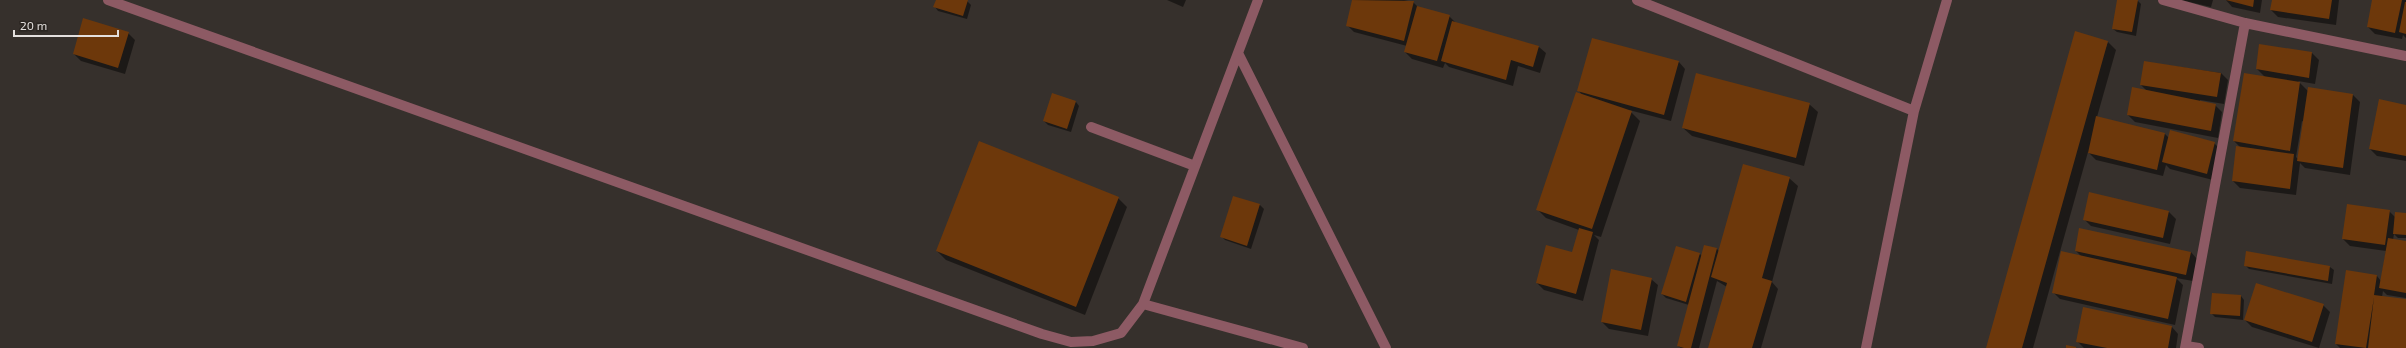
<svg xmlns="http://www.w3.org/2000/svg" width="2406" height="348" font-family="'Exo 2',sans-serif">
<style>
.shadow{fill:#0007;fill-rule:evenodd}
.building{fill:#6d380b}
.lines{fill:none;stroke-linecap:round;stroke-linejoin:round}
.street{stroke:#8d5a64;stroke-width:10}
</style>
<rect width="100%" height="100%" fill="#36302c"/>
<path class="shadow" d="M 937,0 L 967,1 L 971,5 L 967,19 L 938,11 L 935,7 Z
M 1167,0 L 1186,0 L 1183,7 Z
M 1353,0 L 1404,0 L 1413,2 L 1418,7 L 1449,16 L 1456,23 L 1539,47 L 1546,53 L 1540,73 L 1518,66 L 1513,86 L 1449,67 L 1445,63 L 1443,68 L 1412,59 L 1405,52 L 1407,46 L 1354,32 L 1347,25 Z
M 2118,0 L 2137,0 L 2141,4 L 2136,36 L 2117,32 L 2113,29 Z
M 2181,0 L 2213,0 L 2211,7 Z
M 2226,0 L 2262,0 L 2260,13 L 2232,7 Z
M 2273,0 L 2339,0 L 2336,25 L 2278,17 L 2271,10 Z
M 2373,0 L 2406,0 L 2406,38 L 2403,35 L 2402,39 L 2375,34 L 2368,27 Z
M 128,33 L 135,40 L 125,74 L 81,61 L 74,54 Z
M 2108,42 L 2116,50 L 2097,117 L 2165,134 L 2169,138 L 2214,143 L 2221,150 L 2213,180 L 2170,169 L 2166,165 L 2163,176 L 2096,160 L 2088,152 L 2033,348 L 1987,348 Z
M 2260,46 L 2312,53 L 2319,60 L 2315,84 L 2298,81 L 2308,91 L 2308,89 L 2353,95 L 2360,102 L 2350,175 L 2305,168 L 2300,163 L 2296,195 L 2240,188 L 2233,181 L 2237,147 L 2241,148 L 2234,141 L 2265,77 L 2257,69 ZM 2302,121 L 2304,122 L 2298,159 L 2296,157 Z
M 1679,62 L 1685,69 L 1671,121 L 1629,110 L 1640,121 L 1601,237 L 1594,235 L 1599,240 L 1583,301 L 1544,290 L 1537,283 L 1573,253 L 1579,230 L 1546,218 L 1537,209 L 1583,96 L 1579,91 Z
M 2145,62 L 2221,73 L 2228,80 L 2224,104 L 2200,100 L 2200,102 L 2215,105 L 2222,112 L 2218,138 L 2135,122 L 2128,115 L 2147,91 L 2141,85 Z
M 1076,102 L 1079,106 L 1071,132 L 1048,125 L 1044,121 Z
M 1809,104 L 1818,112 L 1804,166 L 1692,136 L 1683,128 Z
M 2406,106 L 2406,161 L 2377,156 L 2370,149 Z
M 1789,178 L 1798,186 L 1772,282 L 1778,289 L 1761,348 L 1709,348 L 1727,287 L 1717,281 L 1699,348 L 1681,348 L 1678,346 L 1689,305 L 1666,298 L 1662,294 L 1700,254 L 1702,256 L 1717,249 L 1719,251 Z
M 2090,193 L 2169,212 L 2176,219 L 2170,244 L 2091,226 L 2084,219 Z
M 1234,197 L 1260,205 L 1264,209 L 1251,249 L 1225,240 L 1221,236 Z
M 1118,198 L 1127,207 L 1085,315 L 946,260 L 937,251 Z
M 2389,211 L 2395,217 L 2406,214 L 2406,238 L 2398,238 L 2394,234 L 2393,240 L 2406,242 L 2406,298 L 2387,295 L 2383,291 L 2382,297 L 2406,300 L 2406,348 L 2340,348 L 2336,344 L 2347,271 L 2377,276 L 2381,281 L 2386,251 L 2350,246 L 2343,239 Z
M 2076,251 L 2191,252 L 2197,259 L 2193,281 L 2176,278 L 2183,285 L 2175,325 L 2060,299 L 2053,292 L 2081,256 Z
M 2247,252 L 2330,267 L 2334,270 L 2332,284 L 2249,269 L 2245,265 Z
M 1651,279 L 1658,285 L 1648,336 L 1609,329 L 1602,322 Z
M 2241,296 L 2244,300 L 2243,320 L 2215,317 L 2211,313 Z
M 2323,305 L 2330,312 L 2319,348 L 2252,327 L 2245,320 Z
M 2172,327 L 2178,334 L 2176,348 L 2084,348 L 2077,341 Z"/>
<path class="building" d="M 936,0 L 968,0 L 963,16 L 933,7 Z
M 1352,0 L 1414,1 L 1404,41 L 1346,26 Z
M 2117,0 L 2138,0 L 2132,32 L 2112,29 Z
M 2226,0 L 2254,0 L 2253,7 Z
M 2272,0 L 2332,0 L 2329,19 L 2270,10 Z
M 2372,0 L 2402,0 L 2395,33 L 2367,27 Z
M 2405,2 L 2406,2 L 2406,34 L 2399,32 Z
M 1417,6 L 1450,15 L 1437,61 L 1404,52 Z
M 83,18 L 129,32 L 118,68 L 73,54 Z
M 1452,21 L 1539,46 L 1533,67 L 1511,60 L 1506,80 L 1441,61 Z
M 2075,31 L 2108,41 L 2022,348 L 1986,348 Z
M 1592,38 L 1679,61 L 1664,115 L 1577,91 Z
M 2259,44 L 2312,52 L 2309,78 L 2256,69 Z
M 2144,61 L 2221,73 L 2217,97 L 2140,85 Z
M 1696,73 L 1810,103 L 1796,158 L 1682,128 Z
M 2244,73 L 2300,82 L 2290,151 L 2233,141 Z
M 2132,87 L 2216,104 L 2211,131 L 2127,115 Z
M 2308,87 L 2353,94 L 2343,168 L 2297,161 Z
M 1576,92 L 1632,111 L 1592,229 L 1536,210 Z
M 1052,93 L 1076,101 L 1067,129 L 1043,121 Z
M 2379,99 L 2406,105 L 2406,156 L 2369,149 Z
M 2096,116 L 2165,133 L 2157,170 L 2088,153 Z
M 2170,130 L 2215,142 L 2207,174 L 2162,162 Z
M 979,141 L 1119,197 L 1076,307 L 936,251 Z
M 2236,146 L 2294,154 L 2290,189 L 2232,181 Z
M 1743,164 L 1790,177 L 1762,278 L 1772,281 L 1752,348 L 1708,348 L 1727,283 L 1711,277 Z
M 2089,192 L 2169,211 L 2163,238 L 2083,220 Z
M 1233,196 L 1260,204 L 1247,246 L 1220,237 Z
M 2347,204 L 2390,210 L 2385,245 L 2342,239 Z
M 2395,212 L 2406,213 L 2406,235 L 2393,234 Z
M 1579,228 L 1593,232 L 1576,294 L 1536,283 L 1546,245 L 1572,252 Z
M 2079,228 L 2191,252 L 2186,275 L 2075,251 Z
M 2388,238 L 2406,241 L 2406,293 L 2379,288 Z
M 1704,245 L 1717,248 L 1691,348 L 1684,348 L 1677,346 Z
M 1676,246 L 1700,253 L 1686,302 L 1661,294 Z
M 2061,251 L 2177,277 L 2168,319 L 2052,293 Z
M 2246,251 L 2330,266 L 2328,281 L 2244,266 Z
M 1611,269 L 1652,278 L 1641,330 L 1601,322 Z
M 2346,270 L 2377,275 L 2374,295 L 2406,299 L 2406,348 L 2368,348 L 2374,297 L 2366,348 L 2335,344 Z
M 2256,283 L 2324,304 L 2312,342 L 2244,320 Z
M 2212,293 L 2241,295 L 2240,316 L 2210,314 Z
M 2083,307 L 2172,326 L 2168,348 L 2107,348 L 2076,342 Z
M 2066,345 L 2076,347 L 2076,348 L 2066,348 Z"/>
<g class="lines">
<path class="street" d="M 108,0 L 1042,334 L 1071,342 L 1093,341 L 1121,333 L 1143,304 L 1258,0
M 1637,0 L 1914,111 L 1947,0
M 2163,0 L 2245,23 L 2406,56
M 1238,53 L 1386,348
M 1091,127 L 1195,166
M 1143,304 L 1303,348
M 2186,346 L 2199,348
M 1866,348 L 1914,111
M 2185,348 L 2245,23"/>
</g>
<path d="M14 30v6h104v-6" fill="none" stroke="#e4e0de" stroke-width="2"/>
<text x="20" y="30" font-size="12" fill="#e4e0de" stroke="#2b2622" stroke-width="3" paint-order="stroke">20 m</text>
</svg>
